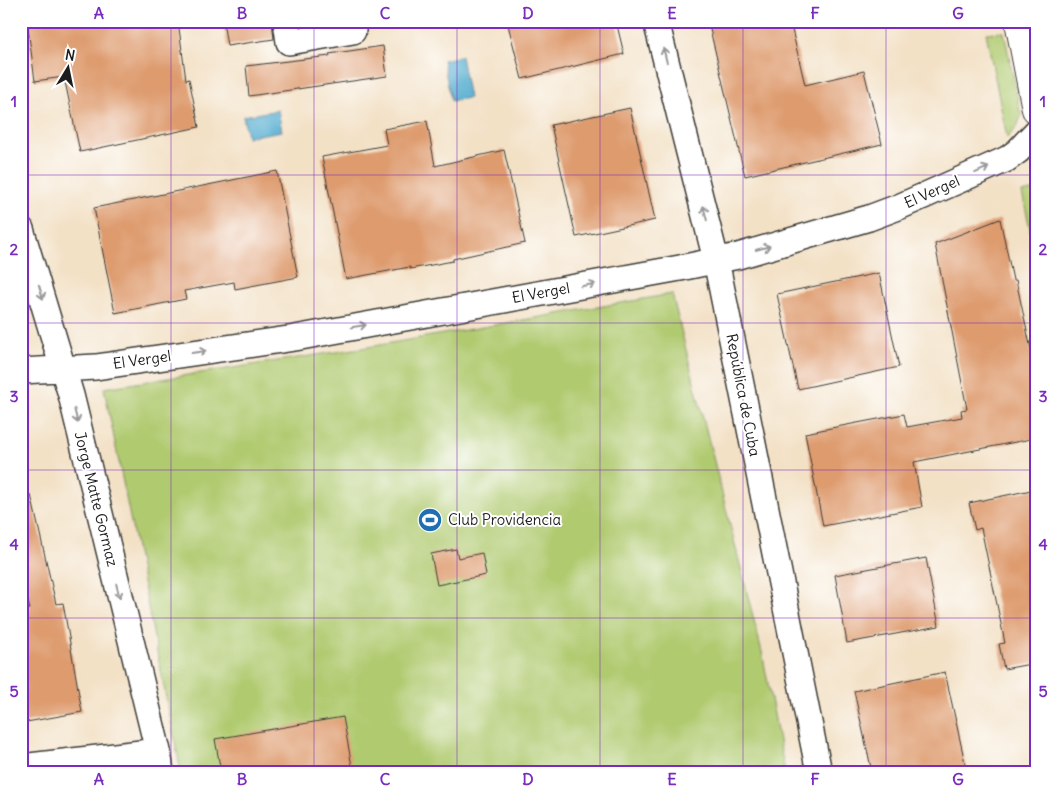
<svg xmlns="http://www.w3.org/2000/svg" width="1057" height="793" font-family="Delius,sans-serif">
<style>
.green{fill:#b0ca70;stroke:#667346}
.water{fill:#52accf;stroke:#376476}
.building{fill:#de9b6e}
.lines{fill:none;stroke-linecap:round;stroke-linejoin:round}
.street-casing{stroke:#3c3a36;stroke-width:28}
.secondary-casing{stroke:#3c3a36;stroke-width:30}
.street{stroke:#fff;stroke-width:25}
.secondary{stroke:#fff;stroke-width:28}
.oneway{stroke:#999}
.grid{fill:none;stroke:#7b2cbf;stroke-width:1;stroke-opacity:0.55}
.labels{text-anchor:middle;stroke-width:4;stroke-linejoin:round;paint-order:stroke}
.street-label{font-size:15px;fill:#1c1c1c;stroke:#fff}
.poi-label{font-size:15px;fill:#1c1c1c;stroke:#fff;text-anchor:start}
.neatline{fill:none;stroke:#7b2cbf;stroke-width:2}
.grid-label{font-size:16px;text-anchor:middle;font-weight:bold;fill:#7b2cbf}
</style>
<rect width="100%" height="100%" fill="#fff"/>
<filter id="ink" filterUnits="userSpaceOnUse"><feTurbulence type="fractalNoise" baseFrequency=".02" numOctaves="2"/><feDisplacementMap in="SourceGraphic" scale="10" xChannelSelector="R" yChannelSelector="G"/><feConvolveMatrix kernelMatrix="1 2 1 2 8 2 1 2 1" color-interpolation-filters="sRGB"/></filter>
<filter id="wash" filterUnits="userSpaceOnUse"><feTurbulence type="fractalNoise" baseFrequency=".0096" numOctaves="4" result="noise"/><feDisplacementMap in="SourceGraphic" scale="20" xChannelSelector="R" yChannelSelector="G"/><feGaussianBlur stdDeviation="1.12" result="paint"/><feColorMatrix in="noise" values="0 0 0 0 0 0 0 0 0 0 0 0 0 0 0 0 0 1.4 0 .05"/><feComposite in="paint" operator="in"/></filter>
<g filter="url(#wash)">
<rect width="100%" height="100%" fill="#f3e1c6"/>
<path class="green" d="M 1004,32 L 1021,116 L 1017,127 L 1007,138 L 986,33 Z
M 1036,190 L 1036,255 L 1022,193 Z
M 672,294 L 762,652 L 785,772 L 181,772 L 104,388 L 374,346 Z"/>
<path class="water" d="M 461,56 L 469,98 L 451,101 L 443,60 Z
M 278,110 L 282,131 L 247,137 L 243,116 Z"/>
<g id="blocks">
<path class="building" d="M 27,21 L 178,21 L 186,80 L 189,79 L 199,127 L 80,152 L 64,77 L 35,81 Z
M 223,21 L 272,21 L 274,39 L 227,46 Z
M 507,21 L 616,21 L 624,54 L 522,79 Z
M 708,21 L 790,21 L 805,85 L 864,71 L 882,144 L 745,176 Z
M 383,46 L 387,76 L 249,96 L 246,66 L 330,56 L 329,54 Z
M 630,108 L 655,220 L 576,237 L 551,125 Z
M 427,121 L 435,166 L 504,150 L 525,243 L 453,259 L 453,261 L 410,269 L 410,267 L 346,279 L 322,157 L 387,145 L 384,129 Z
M 277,171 L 298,277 L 235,289 L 234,282 L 184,291 L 186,299 L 115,313 L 94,208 Z
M 1000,219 L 1013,280 L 1016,280 L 1036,373 L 1036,438 L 914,462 L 922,507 L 823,526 L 805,433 L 904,414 L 907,427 L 962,417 L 961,410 L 967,409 L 935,244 Z
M 879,273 L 899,367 L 798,389 L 777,294 Z
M 1036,489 L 1036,663 L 1004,669 L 999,644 L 1005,643 L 981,528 L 975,530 L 969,503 Z
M 31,495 L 56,604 L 63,603 L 82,712 L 21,723 L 21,610 L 30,609 L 21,577 L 21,496 Z
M 456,549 L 458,558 L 482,553 L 486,575 L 437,585 L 431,554 Z
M 926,558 L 939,626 L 847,643 L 835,575 Z
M 945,672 L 967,772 L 872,772 L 854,691 Z
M 343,717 L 353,772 L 221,772 L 215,739 Z"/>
</g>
</g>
<g filter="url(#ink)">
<use href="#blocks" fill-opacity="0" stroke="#3c3a36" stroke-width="1"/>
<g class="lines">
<g class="street-casing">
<path id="street" d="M 286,21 L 289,42 L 353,31 L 351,21
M 656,21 L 716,260 L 819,772
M 21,229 L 71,395 L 158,751 L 161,772
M 21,371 L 96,367 L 295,338 L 680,268 L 738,256 L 869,218 L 901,206 L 1007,159 L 1018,151 L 1036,132
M 21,767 L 158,751"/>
</g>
<g class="secondary-casing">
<path id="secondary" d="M 1019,21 L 1036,109"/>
</g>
<use href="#street" class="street"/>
<use href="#secondary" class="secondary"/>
</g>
<defs><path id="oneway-shaft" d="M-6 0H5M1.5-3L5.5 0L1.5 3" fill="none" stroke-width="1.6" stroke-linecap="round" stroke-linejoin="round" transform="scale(1.25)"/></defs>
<g class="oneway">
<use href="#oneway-shaft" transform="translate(665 55) rotate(-104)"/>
<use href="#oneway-shaft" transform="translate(982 170) rotate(-24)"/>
<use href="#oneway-shaft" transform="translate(705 213) rotate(-104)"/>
<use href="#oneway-shaft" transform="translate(763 248) rotate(-16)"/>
<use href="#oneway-shaft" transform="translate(588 285) rotate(-10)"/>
<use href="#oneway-shaft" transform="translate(41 292) rotate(73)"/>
<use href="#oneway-shaft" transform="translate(359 326) rotate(-10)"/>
<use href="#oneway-shaft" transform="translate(199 352) rotate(-8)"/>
<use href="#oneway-shaft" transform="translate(76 416) rotate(76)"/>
<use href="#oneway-shaft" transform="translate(118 591) rotate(76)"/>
</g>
</g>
<path class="grid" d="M 171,21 L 171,772M 314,21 L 314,772M 457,21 L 457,772M 600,21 L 600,772M 743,21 L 743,772M 886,21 L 886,772M 21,175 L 1036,175M 21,323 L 1036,323M 21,470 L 1036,470M 21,618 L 1036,618"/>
<defs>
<g id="stadium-disc" transform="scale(1.25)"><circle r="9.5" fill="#1f6fb2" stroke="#fff"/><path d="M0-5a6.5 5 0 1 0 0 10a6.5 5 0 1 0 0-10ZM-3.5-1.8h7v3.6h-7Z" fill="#fff"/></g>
</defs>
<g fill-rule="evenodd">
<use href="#stadium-disc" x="430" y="520"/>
</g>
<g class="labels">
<g class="street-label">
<text transform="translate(932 192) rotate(-24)" y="5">El Vergel</text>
<text transform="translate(541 293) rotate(-10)" y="5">El Vergel</text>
<text transform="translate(142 360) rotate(-8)" y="5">El Vergel</text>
<text transform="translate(743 395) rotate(79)" y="5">República de Cuba</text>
<text transform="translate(96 499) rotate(76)" y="5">Jorge Matte Gormaz</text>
</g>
<g class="poi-label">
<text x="448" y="525">Club Providencia</text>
</g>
</g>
<rect width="1057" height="793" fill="none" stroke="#fff" stroke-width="55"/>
<g transform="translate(68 68) rotate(10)" stroke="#ffffff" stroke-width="4" paint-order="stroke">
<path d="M0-4L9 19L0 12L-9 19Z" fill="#1c1c1c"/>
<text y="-8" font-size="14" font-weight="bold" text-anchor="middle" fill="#1c1c1c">N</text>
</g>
<rect x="28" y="28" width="1002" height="738" class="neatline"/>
<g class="grid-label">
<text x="99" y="19">A</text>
<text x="242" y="19">B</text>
<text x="385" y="19">C</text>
<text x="528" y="19">D</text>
<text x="672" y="19">E</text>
<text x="815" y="19">F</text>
<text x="958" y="19">G</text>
<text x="14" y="107">1</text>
<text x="1043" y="107">1</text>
<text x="14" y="255">2</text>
<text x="1043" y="255">2</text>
<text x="14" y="402">3</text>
<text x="1043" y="402">3</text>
<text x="14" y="550">4</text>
<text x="1043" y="550">4</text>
<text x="14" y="697">5</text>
<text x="1043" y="697">5</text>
<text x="99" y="785">A</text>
<text x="242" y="785">B</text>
<text x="385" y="785">C</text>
<text x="528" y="785">D</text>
<text x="672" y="785">E</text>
<text x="815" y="785">F</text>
<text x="958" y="785">G</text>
</g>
</svg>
